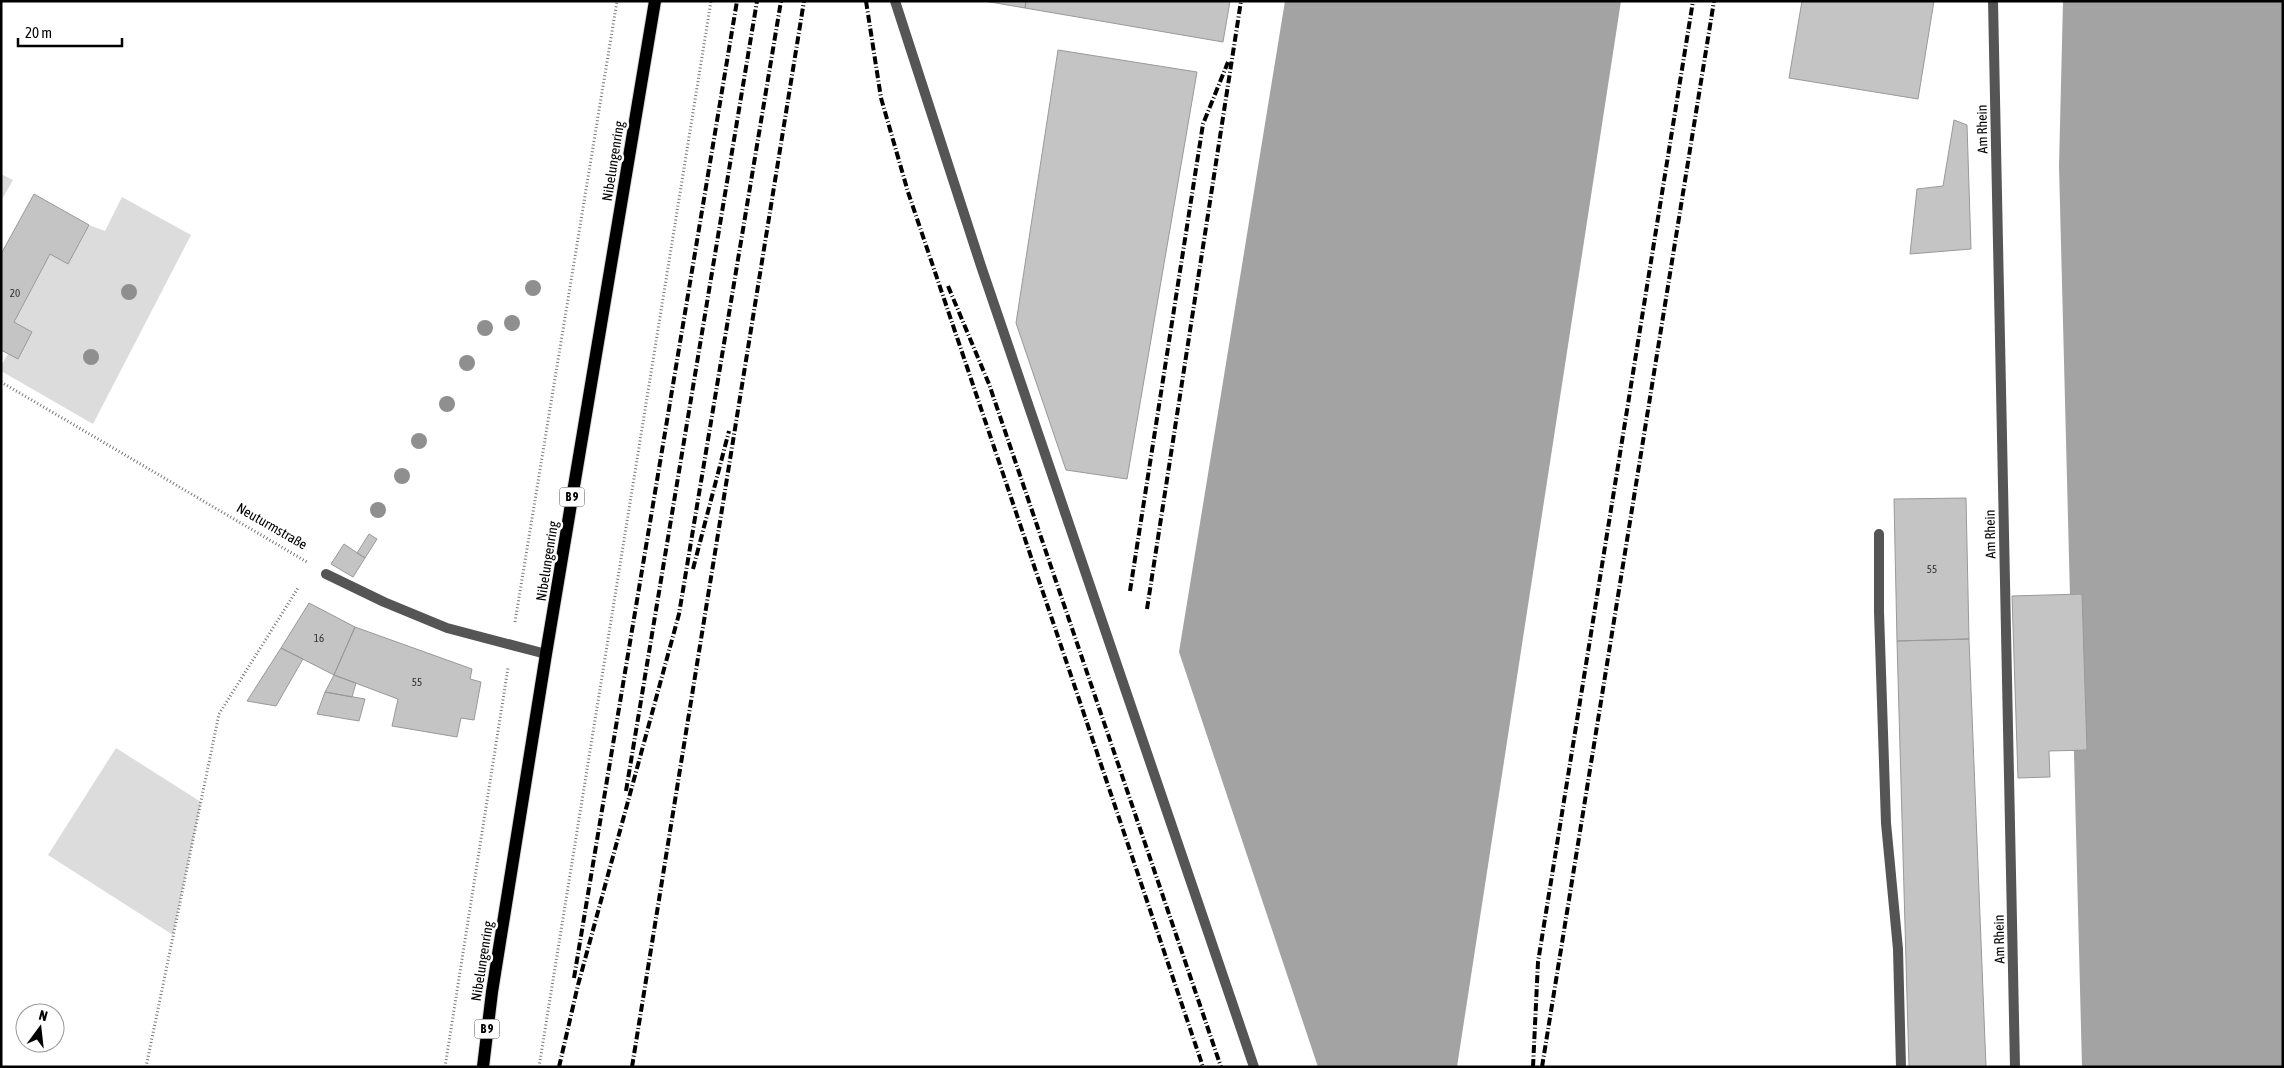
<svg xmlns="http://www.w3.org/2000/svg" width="2284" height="1068" font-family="'Asap Condensed',sans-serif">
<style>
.green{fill:#dcdcdc}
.water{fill:#a3a3a3}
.building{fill:#c4c4c4;stroke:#999}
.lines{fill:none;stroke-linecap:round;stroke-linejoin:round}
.primary-casing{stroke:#dbdbdb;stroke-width:14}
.path{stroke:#777;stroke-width:3;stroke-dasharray:1 2.5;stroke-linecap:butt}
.lane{stroke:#555;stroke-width:10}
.street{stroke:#555;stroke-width:10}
.primary{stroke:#000;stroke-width:12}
.rail{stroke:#000;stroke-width:4;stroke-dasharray:8 2.5 1 2.5;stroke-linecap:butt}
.tree{fill:#8f8f8f}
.labels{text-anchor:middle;stroke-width:5;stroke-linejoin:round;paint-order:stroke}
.number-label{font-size:11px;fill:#313131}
.shield{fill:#fff;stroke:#4c4c4c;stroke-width:1}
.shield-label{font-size:12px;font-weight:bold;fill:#000}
.street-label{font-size:14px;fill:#000;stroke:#fff}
</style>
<rect width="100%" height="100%" fill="#fff"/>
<path class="green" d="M 1,174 L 13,180 L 1,201 Z
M 122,197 L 191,235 L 93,424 L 1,371 L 1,366 L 8,354 L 18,359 L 32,332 L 14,322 L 50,254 L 68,264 L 89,225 L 105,231 Z
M 116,748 L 201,802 L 173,935 L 48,855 Z"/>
<path class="water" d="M 1285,1 L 1621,1 L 1457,1067 L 1318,1067 L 1179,652 Z
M 2063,1 L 2283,1 L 2283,1067 L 2082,1067 L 2059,166 Z"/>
<path class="building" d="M 984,1 L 1026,1 L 1025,8 Z
M 1026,1 L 1230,1 L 1223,42 L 1025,8 Z
M 1802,1 L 1934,1 L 1918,99 L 1789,78 Z
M 1058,50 L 1197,72 L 1127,479 L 1066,470 L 1016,323 Z
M 1954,120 L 1967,125 L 1971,249 L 1910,254 L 1917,189 L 1943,186 Z
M 34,194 L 89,225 L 68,264 L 50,254 L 14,322 L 32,332 L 18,359 L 1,350 L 1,254 Z
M 1966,498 L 1969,639 L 1897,641 L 1894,499 Z
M 369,534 L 377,539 L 365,558 L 357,553 Z
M 344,544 L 365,558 L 353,577 L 331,564 Z
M 2082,594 L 2087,750 L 2049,751 L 2050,777 L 2018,778 L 2012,596 Z
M 309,603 L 355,627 L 334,675 L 281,648 Z
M 355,627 L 472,669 L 470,679 L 481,682 L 474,720 L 461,718 L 457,737 L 392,726 L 398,699 L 334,675 Z
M 1969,639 L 1986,1067 L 1909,1067 L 1897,641 Z
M 281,648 L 303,659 L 276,706 L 247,701 Z
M 334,675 L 356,683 L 352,697 L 325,692 Z
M 325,692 L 365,699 L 359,721 L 317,714 Z"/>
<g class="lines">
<g class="primary-casing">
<path id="primary" d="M 483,1067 L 492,992 L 546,654 L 655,1"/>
</g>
<path class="path" d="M 1,382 L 307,562
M 515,622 L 617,1
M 146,1067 L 219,714 L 298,588
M 445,1067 L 508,668
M 539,1067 L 711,1"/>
<path class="lane" d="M 895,1 L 981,266 L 1254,1067
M 1879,534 L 1879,612 L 1886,823 L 1898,949 L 1901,1067"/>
<path class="street" d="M 1993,1 L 2015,1067
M 326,574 L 384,602 L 447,628 L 546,654"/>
<use href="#primary" class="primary"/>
<path class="rail" d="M 866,1 L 881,98 L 908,192 L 1203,1067
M 948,286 L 989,384 L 1221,1067
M 693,569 L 729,431
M 1130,591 L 1203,124 L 1228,62
M 1147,609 L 1241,1
M 626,791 L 757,1
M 574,978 L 737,1
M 559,1067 L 578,985 L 679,614 L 781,1
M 632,1067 L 804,1
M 1533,1067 L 1538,962 L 1693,1
M 1542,1067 L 1714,1"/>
</g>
<g class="tree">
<circle cx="533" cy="288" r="8"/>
<circle cx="129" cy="292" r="8"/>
<circle cx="512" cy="323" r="8"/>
<circle cx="485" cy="328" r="8"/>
<circle cx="91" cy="357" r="8"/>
<circle cx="467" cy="363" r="8"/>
<circle cx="447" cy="404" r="8"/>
<circle cx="419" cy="441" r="8"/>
<circle cx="402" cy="476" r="8"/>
<circle cx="378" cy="510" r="8"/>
</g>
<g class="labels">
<g class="number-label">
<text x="15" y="297">20</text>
<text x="1932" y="573">55</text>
<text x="319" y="642">16</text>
<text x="417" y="686">55</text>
</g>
<g class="shield">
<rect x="559.5" y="487.5" width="25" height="19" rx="4"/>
<rect x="474.5" y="1019.5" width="25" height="19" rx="4"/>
</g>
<g class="shield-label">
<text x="572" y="501">B 9</text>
<text x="487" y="1033">B 9</text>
</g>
<g class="street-label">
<text transform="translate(1982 129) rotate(-91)" y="5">Am Rhein</text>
<text transform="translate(613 161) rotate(-81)" y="5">Nibelungenring</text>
<text transform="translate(272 526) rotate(30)" y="5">Neuturmstraße</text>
<text transform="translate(1990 534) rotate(-91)" y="5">Am Rhein</text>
<text transform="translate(547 561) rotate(-81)" y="5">Nibelungenring</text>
<text transform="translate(1999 939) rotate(-91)" y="5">Am Rhein</text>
<text transform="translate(482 961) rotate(-81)" y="5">Nibelungenring</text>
</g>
</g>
<rect width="2284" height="1068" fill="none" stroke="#000000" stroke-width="5"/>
<g transform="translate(40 1028) rotate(15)"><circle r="24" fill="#ffffff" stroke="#999999"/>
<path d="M0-4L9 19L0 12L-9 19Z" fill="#000000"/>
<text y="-8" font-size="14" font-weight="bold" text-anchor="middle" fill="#000000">N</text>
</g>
<path d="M18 38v8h104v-8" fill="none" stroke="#000000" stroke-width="2.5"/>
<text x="25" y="38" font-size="15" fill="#000000" stroke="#ffffff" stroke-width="4" paint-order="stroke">20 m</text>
</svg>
